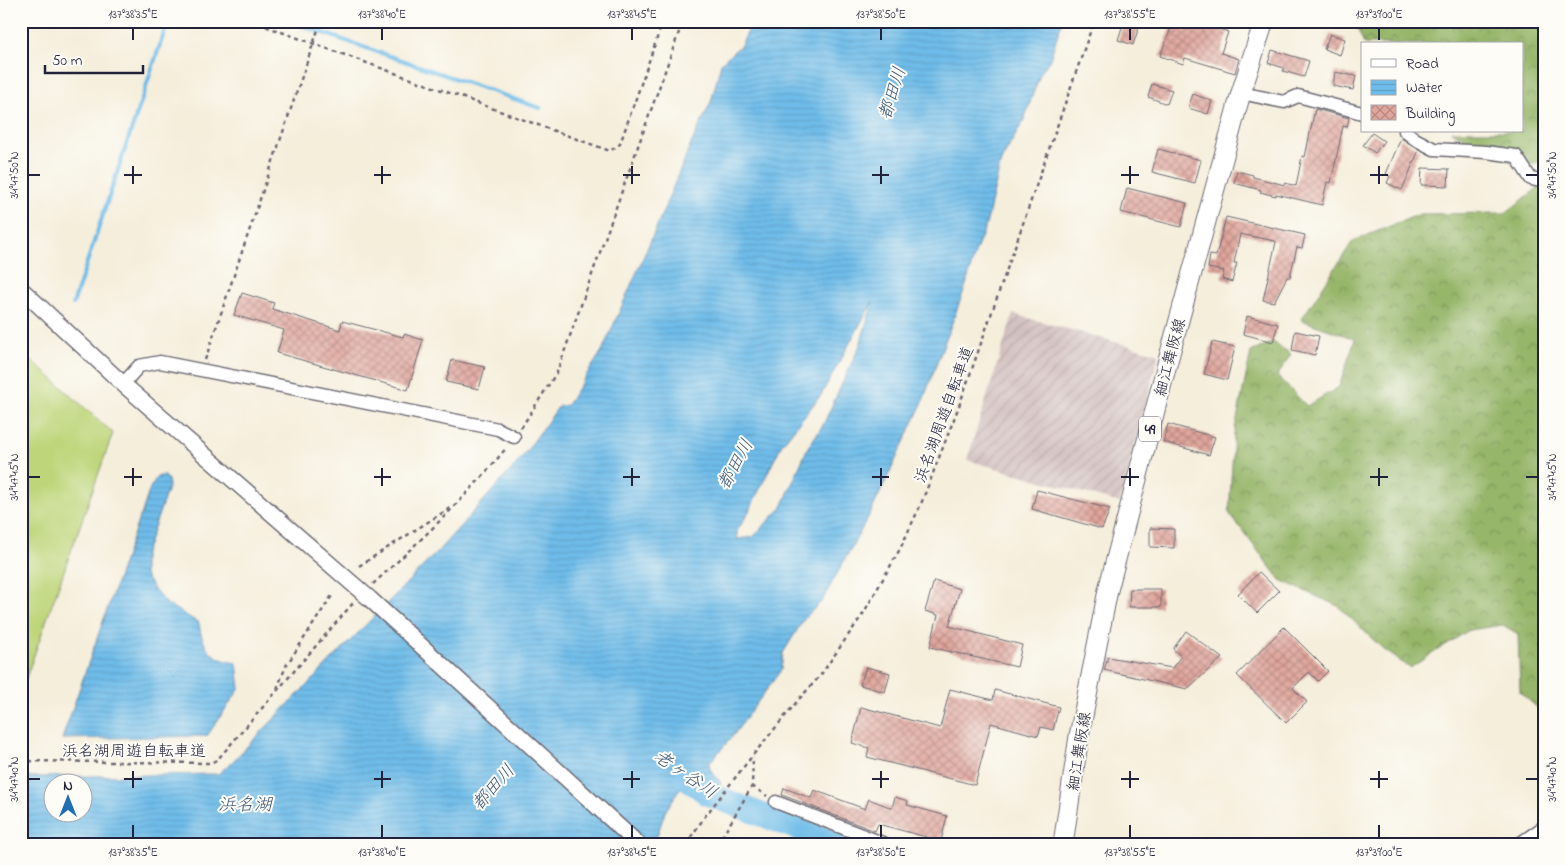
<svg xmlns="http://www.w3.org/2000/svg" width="1566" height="865" font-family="'Indie Flower','Klee One',sans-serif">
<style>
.industrial{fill:url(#industrial-furrows)}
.forest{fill:url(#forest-crowns);stroke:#5c6c52}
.pitch{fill:#bed579;stroke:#707c5a}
.water{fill:url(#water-rules);stroke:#486f92;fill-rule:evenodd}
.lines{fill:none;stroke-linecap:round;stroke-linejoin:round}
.stream{stroke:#6ebce9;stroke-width:4}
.river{stroke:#6ebce9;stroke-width:24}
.building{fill:url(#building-cross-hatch)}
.minor-casing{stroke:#6c6973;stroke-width:15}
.tertiary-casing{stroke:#6c6973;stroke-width:18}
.primary-casing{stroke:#6c6973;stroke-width:21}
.path{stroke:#6c6973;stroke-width:2.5;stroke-dasharray:4 4;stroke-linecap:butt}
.minor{stroke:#fff;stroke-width:12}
.tertiary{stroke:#fff;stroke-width:15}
.primary{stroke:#fff;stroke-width:19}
.ticks{fill:none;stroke:#22223b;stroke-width:2}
.labels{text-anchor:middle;stroke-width:4;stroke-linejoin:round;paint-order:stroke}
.shield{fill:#fdfcf7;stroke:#646373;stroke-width:1}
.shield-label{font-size:15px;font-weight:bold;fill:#22223b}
.street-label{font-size:16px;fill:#22223b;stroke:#fdfcf7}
.water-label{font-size:18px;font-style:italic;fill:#3d5878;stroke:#fdfcf7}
.neatline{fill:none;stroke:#22223b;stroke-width:2}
.ticks-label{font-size:12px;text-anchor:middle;fill:#22223b}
</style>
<defs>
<pattern id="industrial-furrows" width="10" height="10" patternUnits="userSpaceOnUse" patternTransform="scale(1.25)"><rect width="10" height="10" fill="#d1bfbf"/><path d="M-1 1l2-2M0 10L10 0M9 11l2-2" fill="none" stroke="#b3a4a5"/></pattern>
<pattern id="forest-crowns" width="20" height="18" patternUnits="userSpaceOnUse" patternTransform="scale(1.25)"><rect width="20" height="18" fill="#96b669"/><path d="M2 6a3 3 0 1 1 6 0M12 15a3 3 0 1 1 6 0" fill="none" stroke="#7a9458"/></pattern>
<pattern id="water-rules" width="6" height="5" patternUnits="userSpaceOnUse" patternTransform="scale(1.25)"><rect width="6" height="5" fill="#6ebce9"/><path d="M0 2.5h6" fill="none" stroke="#5fa1c9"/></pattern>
<pattern id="building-cross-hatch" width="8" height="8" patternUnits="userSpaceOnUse" patternTransform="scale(1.25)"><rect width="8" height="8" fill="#e0a69d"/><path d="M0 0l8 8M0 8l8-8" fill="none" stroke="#b58781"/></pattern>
</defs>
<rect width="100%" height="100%" fill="#fdfcf7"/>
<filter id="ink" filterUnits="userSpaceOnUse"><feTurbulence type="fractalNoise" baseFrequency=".02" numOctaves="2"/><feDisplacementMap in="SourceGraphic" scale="10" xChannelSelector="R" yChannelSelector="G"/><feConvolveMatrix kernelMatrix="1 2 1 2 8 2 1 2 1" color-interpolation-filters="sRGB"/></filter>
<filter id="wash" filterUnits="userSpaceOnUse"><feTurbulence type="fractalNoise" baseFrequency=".0096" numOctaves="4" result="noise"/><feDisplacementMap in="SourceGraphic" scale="20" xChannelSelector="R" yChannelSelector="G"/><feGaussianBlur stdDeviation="1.12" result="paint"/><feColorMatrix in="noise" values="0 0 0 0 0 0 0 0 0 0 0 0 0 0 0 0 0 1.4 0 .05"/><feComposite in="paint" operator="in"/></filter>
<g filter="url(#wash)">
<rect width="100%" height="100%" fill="#f5eedb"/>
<path class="industrial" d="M 1013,314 L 1159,354 L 1120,503 L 967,460 Z"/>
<path class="forest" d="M 1354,21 L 1545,21 L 1545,160 L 1521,167 L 1451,131 L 1522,131 L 1522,44 L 1364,44 Z
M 1545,187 L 1545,715 L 1520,692 L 1518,634 L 1503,625 L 1469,630 L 1410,668 L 1383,649 L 1338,606 L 1280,580 L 1229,513 L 1234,433 L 1251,352 L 1273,342 L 1291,354 L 1277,376 L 1307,406 L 1339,387 L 1355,339 L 1301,320 L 1353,241 L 1420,214 L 1505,213 L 1538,188 Z"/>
<path class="pitch" d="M 21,351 L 113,433 L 21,692 Z"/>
<path class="water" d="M 753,21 L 1062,21 L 1050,59 L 1040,74 L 1024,120 L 1001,161 L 986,225 L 975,253 L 966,285 L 921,406 L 871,512 L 822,601 L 804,619 L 783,653 L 781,670 L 732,737 L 709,763 L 710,769 L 721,783 L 709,797 L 703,794 L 680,788 L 665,812 L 657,836 L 650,844 L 21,844 L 21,777 L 218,774 L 232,762 L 438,551 L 520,460 L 559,406 L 567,405 L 602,351 L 654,233 L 690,146 L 711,102 L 721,63 L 741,45 ZM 873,301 L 860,345 L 823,425 L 808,447 L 782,507 L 753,537 L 737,539 L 737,531 L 747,515 L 782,444 L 821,395 ZM 52,782 L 82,782 L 82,812 L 52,812 Z
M 164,475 L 168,480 L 169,485 L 144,556 L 144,574 L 153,588 L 167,604 L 199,623 C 202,647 212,660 237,663 L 240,688 L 207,736 L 62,739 L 139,518 L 141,515 L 150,488 L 157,477 Z"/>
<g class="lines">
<path class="stream" d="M 288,21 L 540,108
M 73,304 L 168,21"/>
<path class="river" d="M 686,777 L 708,794 L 838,844"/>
</g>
<g id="blocks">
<path class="building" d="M 1124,21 L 1141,21 L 1133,45 L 1118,40 Z
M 1174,21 L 1195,21 L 1228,32 L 1221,53 L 1239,59 L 1235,73 L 1185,58 L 1183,64 L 1160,56 Z
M 1330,34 L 1345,39 L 1340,55 L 1324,49 Z
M 1272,50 L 1309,61 L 1304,77 L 1283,71 L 1284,68 L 1268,63 Z
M 1335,72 L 1356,76 L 1353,90 L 1333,86 Z
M 1152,84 L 1172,90 L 1167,104 L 1148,97 Z
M 1193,94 L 1212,101 L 1208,114 L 1188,108 Z
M 1315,109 L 1349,118 L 1347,127 L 1343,126 L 1331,183 L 1327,182 L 1322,205 L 1276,194 L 1276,196 L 1260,192 L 1261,190 L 1234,183 L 1237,171 L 1253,175 L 1253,177 L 1285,185 L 1285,183 L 1296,186 L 1302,156 L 1305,157 Z
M 1372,133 L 1384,141 L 1375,153 L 1363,145 Z
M 1401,138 L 1419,150 L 1402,190 L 1387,183 L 1390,176 L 1386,174 Z
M 1158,149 L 1201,160 L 1195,183 L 1152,172 Z
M 1422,168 L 1449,169 L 1448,186 L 1421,185 Z
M 1127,188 L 1187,203 L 1181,227 L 1121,212 Z
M 1226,217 L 1305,235 L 1302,248 L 1297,247 L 1290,277 L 1287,277 L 1274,302 L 1263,300 L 1276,242 L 1275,241 L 1240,234 L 1234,263 L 1237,263 L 1232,282 L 1222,279 L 1224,271 L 1208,268 L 1210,255 L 1216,256 Z
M 242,293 L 274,303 L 272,309 L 340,330 L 342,321 L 403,337 L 404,334 L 423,340 L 408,390 L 277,353 L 284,330 L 234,315 Z
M 1247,316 L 1278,324 L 1273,342 L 1243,334 Z
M 1295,331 L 1319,336 L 1315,355 L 1292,350 Z
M 1212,342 L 1235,347 L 1227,380 L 1204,374 Z
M 452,360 L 485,367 L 479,389 L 446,382 Z
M 1168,424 L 1215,437 L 1209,455 L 1163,442 Z
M 1037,490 L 1110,509 L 1102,529 L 1032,509 Z
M 1150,528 L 1174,529 L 1174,548 L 1150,547 Z
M 1259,572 L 1279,591 L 1257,613 L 1238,594 Z
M 934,581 L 960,589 L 949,626 L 1022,645 L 1017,667 L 930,647 L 938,615 L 925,611 Z
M 1130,589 L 1161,589 L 1161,607 L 1129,607 Z
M 1284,627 L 1328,671 L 1318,681 L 1309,672 L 1293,688 L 1307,702 L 1286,723 L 1237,675 Z
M 1186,631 L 1222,658 L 1187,689 L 1104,670 L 1108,657 L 1172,668 L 1181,656 L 1173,649 Z
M 866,667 L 890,673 L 885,692 L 860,685 Z
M 950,689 L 993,700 L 995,690 L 1059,707 L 1053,730 L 1041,727 L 1038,736 L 991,723 L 975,785 L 867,757 L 869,748 L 852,743 L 861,707 L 940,728 Z
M 784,788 L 811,798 L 814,790 L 865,809 L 869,799 L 892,808 L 895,797 L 908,801 L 907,805 L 947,816 L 941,841 L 878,824 L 875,831 L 782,795 Z"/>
</g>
</g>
<g filter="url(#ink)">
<use href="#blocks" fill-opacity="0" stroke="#6c6973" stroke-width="1"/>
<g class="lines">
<g class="minor-casing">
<path id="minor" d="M 1241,93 L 1284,102 L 1298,96 L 1362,113
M 1405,131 L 1415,139 L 1434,149 L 1486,152 L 1516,156 L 1531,179 L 1545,182
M 123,384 L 139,366 L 160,362 L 498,429 L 514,437
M 776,802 L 885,844"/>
</g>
<g class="tertiary-casing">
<path id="tertiary" d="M 21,289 L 123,384 L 370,599 L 638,844
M 1522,844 L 1545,828"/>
</g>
<g class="primary-casing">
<path id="primary" d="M 1063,844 L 1079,736 L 1108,590 L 1166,368 L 1241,93 L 1264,21"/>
</g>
<path class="path" d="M 251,21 L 610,151 L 620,144 L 663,21
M 205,360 L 321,21
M 521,428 L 557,372 L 683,21
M 359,566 L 453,506
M 373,584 C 420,541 467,497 507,447
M 277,689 L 286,666 L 333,594
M 21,761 L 211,763 L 218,759 L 354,602
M 752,786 L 767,796
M 686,844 L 706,815 L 753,755 L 800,698 L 820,676 L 863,614 L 900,549 L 921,504 L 959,406 L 1094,21
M 718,844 L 752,786 L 753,757"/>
<use href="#minor" class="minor"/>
<use href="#tertiary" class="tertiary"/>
<use href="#primary" class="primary"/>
</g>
</g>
<path class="ticks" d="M 133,28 L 133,40M 382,28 L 382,40M 632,28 L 632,40M 881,28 L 881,40M 1130,28 L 1130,40M 1379,28 L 1379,40M 133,166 L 133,184M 382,166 L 382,184M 632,166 L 632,184M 881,166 L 881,184M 1130,166 L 1130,184M 1379,166 L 1379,184M 28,175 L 40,175M 124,175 L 142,175M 374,175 L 391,175M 623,175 L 640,175M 872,175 L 889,175M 1121,175 L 1139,175M 1370,175 L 1388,175M 1526,175 L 1538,175M 133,468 L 133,486M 382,468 L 382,486M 632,468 L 632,486M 881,468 L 881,486M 1130,468 L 1130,486M 1379,468 L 1379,486M 28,477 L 40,477M 124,477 L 142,477M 374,477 L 391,477M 623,477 L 640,477M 872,477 L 889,477M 1121,477 L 1139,477M 1370,477 L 1388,477M 1526,477 L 1538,477M 133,771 L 133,788M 382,771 L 382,788M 632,771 L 632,788M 881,771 L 881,788M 1130,771 L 1130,788M 1379,771 L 1379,788M 28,779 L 40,779M 124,779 L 142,779M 374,779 L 391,779M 623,779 L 640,779M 872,779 L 889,779M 1121,779 L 1139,779M 1370,779 L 1388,779M 1526,779 L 1538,779M 133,825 L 133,838M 382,825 L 382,838M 632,825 L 632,838M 881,825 L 881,838M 1130,825 L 1130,838M 1379,825 L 1379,838"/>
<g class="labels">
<rect class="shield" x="1139" y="416.5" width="22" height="25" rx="4"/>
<g class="shield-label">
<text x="1150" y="434">49</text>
</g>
<g class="street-label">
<text transform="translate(1169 357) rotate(-75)" y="6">細江舞阪線</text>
<text transform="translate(943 414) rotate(-70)" y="6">浜名湖周遊自転車道</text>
<text x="134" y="756">浜名湖周遊自転車道</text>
<text transform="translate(1078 751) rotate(-81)" y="6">細江舞阪線</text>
</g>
<g class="water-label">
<text transform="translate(892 93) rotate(-73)" y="6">都田川</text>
<text transform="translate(735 464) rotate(-61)" y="6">都田川</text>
<text transform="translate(686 774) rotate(34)" y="6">老ヶ谷川</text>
<text transform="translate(493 787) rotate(-49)" y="6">都田川</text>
<text x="245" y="810">浜名湖</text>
</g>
</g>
<rect width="1566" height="865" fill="none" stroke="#fdfcf7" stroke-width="55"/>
<rect x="1361" y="42" width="162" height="90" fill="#fdfcf7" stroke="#a5a5ac"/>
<rect x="1371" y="59" width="25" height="8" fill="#ffffff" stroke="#a5a5ac"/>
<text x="1406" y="68" font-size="15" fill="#22223b">Road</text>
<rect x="1371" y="80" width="25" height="15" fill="url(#water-rules)" stroke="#a5a5ac"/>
<text x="1406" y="92" font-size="15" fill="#22223b">Water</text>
<rect x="1371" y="105" width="25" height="15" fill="url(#building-cross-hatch)" stroke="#a5a5ac"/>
<text x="1406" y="118" font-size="15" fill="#22223b">Building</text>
<g transform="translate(68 798)"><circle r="24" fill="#fdfcf7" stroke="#a5a5ac"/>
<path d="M0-4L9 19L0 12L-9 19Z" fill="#1f6fb2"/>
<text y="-8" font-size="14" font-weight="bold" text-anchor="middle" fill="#22223b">N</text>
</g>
<path d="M45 65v8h98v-8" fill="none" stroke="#22223b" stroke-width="2.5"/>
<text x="52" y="65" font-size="15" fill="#22223b" stroke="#fdfcf7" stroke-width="4" paint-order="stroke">50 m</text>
<rect x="28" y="28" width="1510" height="810" class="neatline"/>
<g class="ticks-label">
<text x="133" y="18">137°38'35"E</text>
<text x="382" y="18">137°38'40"E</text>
<text x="632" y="18">137°38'45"E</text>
<text x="881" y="18">137°38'50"E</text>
<text x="1130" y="18">137°38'55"E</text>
<text x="1379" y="18">137°39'00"E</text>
<text transform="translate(14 175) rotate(-90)" y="4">34°47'50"N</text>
<text transform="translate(1552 175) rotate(-90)" y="4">34°47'50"N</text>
<text transform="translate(14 477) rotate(-90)" y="4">34°47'45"N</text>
<text transform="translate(1552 477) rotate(-90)" y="4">34°47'45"N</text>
<text transform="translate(14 779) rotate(-90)" y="4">34°47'40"N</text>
<text transform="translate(1552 779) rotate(-90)" y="4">34°47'40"N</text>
<text x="133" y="856">137°38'35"E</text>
<text x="382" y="856">137°38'40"E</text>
<text x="632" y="856">137°38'45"E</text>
<text x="881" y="856">137°38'50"E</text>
<text x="1130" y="856">137°38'55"E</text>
<text x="1379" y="856">137°39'00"E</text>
</g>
</svg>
